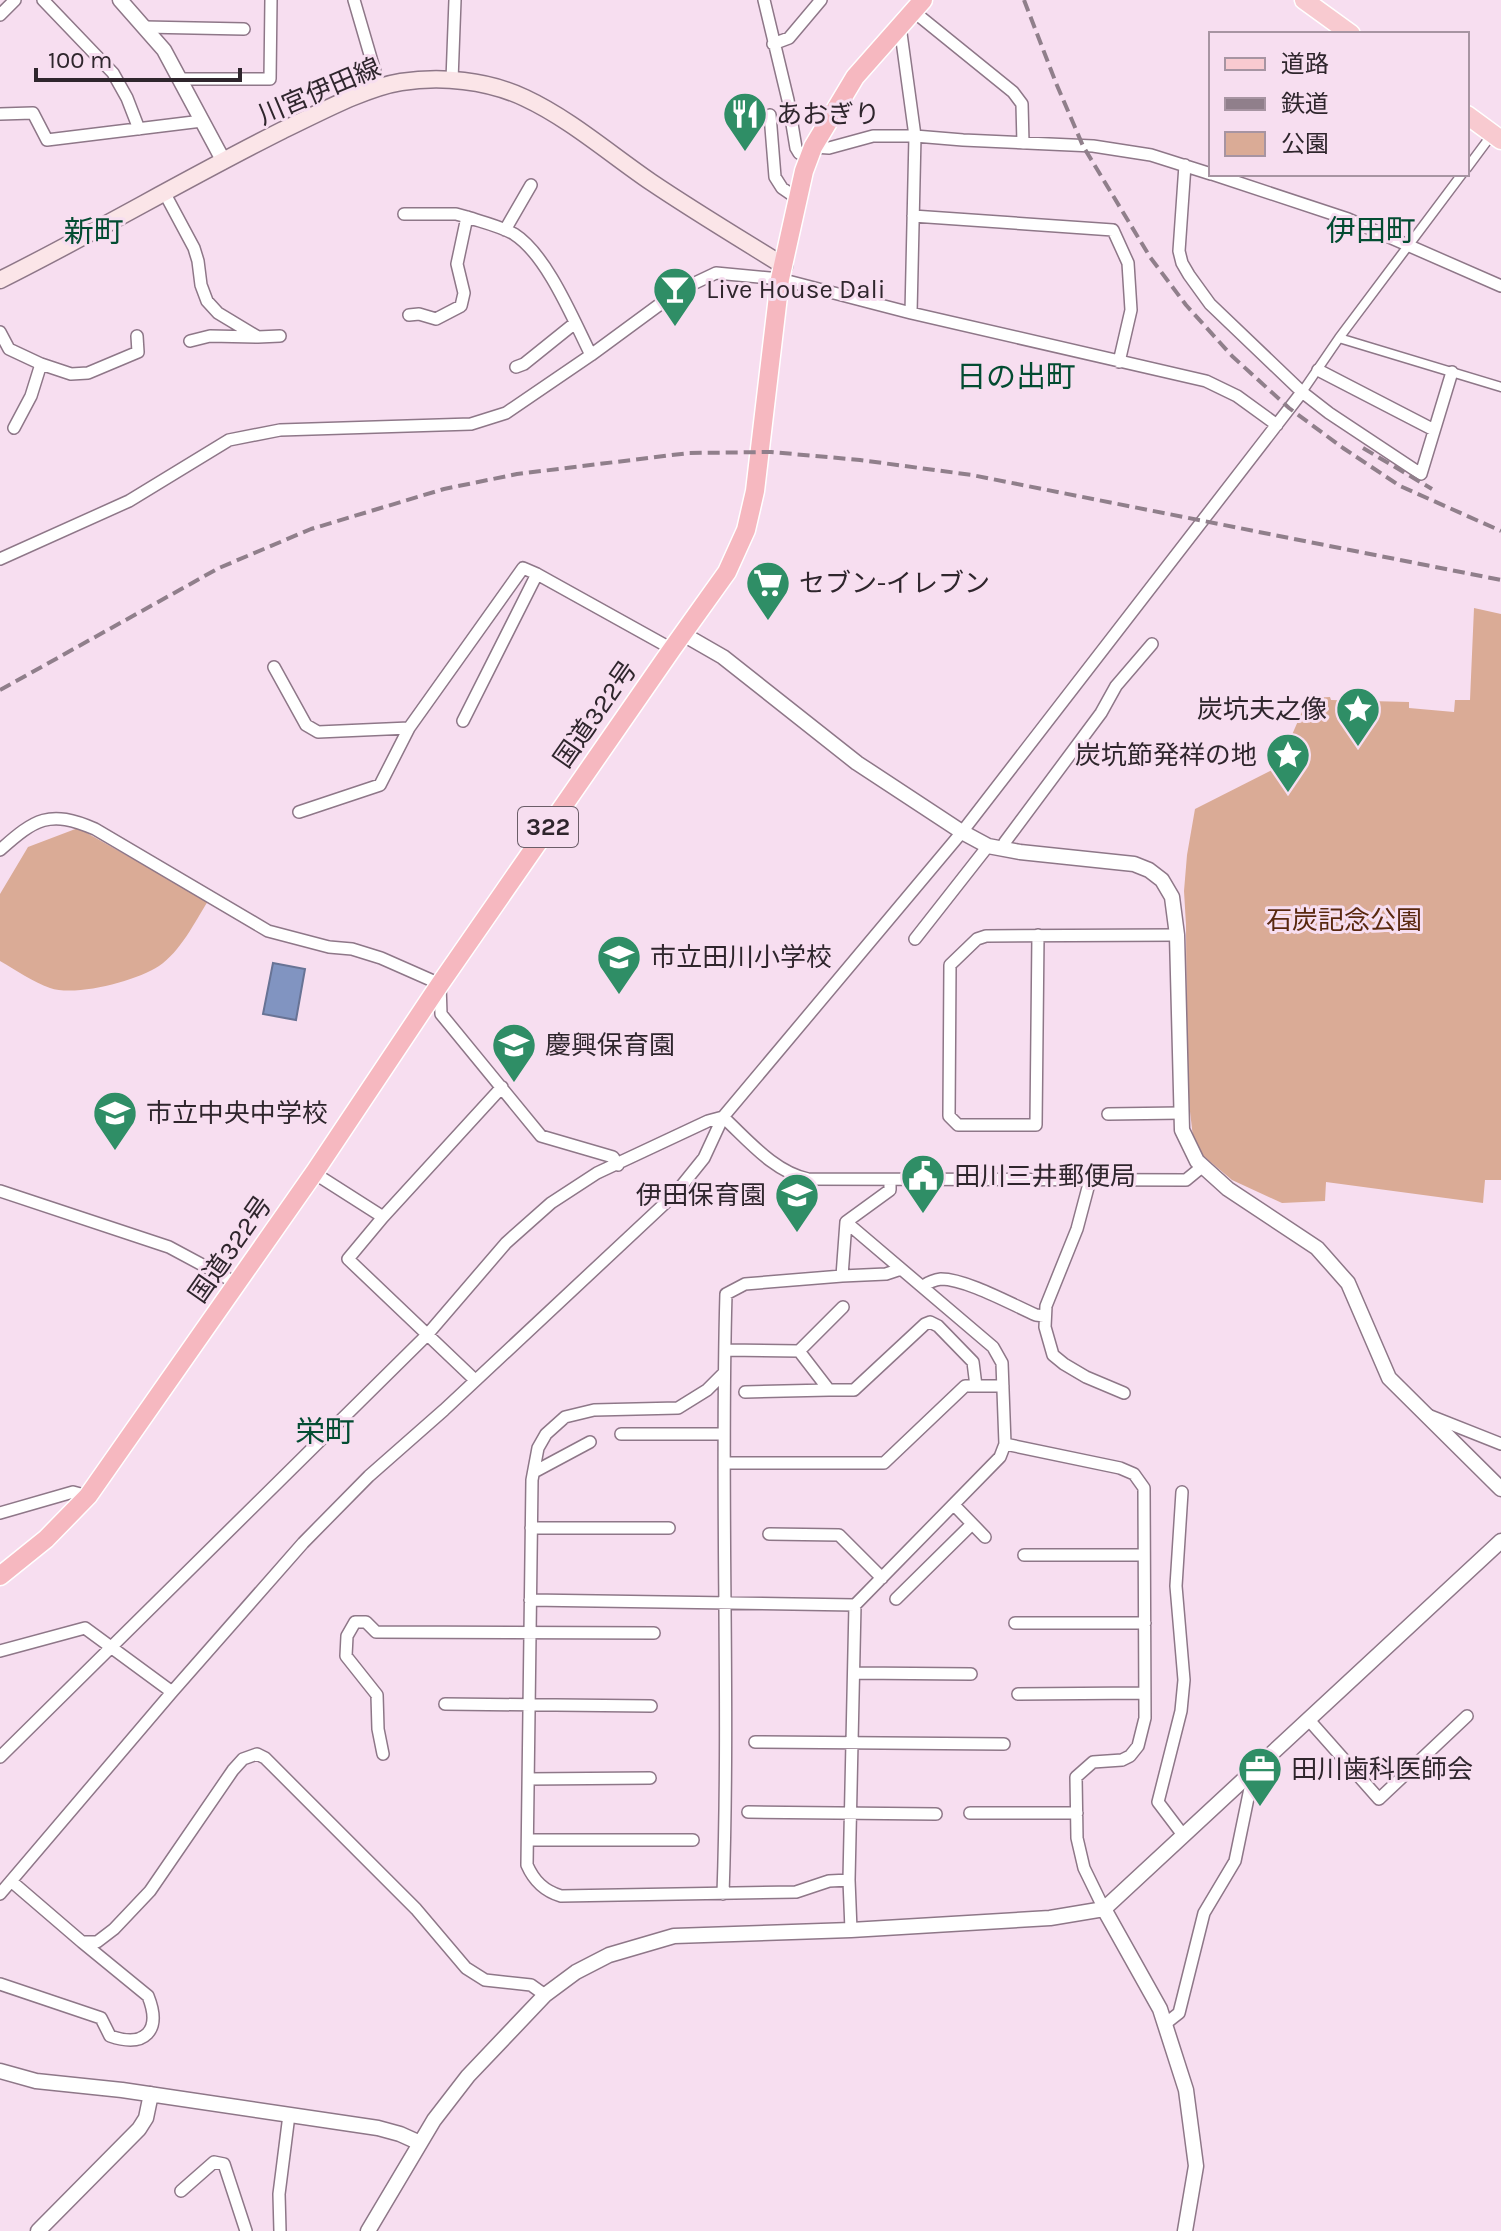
<svg xmlns="http://www.w3.org/2000/svg" width="1501" height="2231" font-family="Karla,'Noto Sans JP',sans-serif">
<style>
.green{fill:#daab96}
.water{fill:#8194c1;stroke:#687395;stroke-width:2}
.lines{fill:none;stroke-linecap:round;stroke-linejoin:round}
.pedestrian-casing{stroke:#8e7788;stroke-width:11}
.minor-casing{stroke:#8e7788;stroke-width:14}
.tertiary-casing{stroke:#8e7788;stroke-width:17}
.secondary-casing{stroke:#8e7788;stroke-width:19}
.primary-casing{stroke:#fff;stroke-width:21}
.trunk-casing{stroke:#fff;stroke-width:21}
.pedestrian{stroke:#fff;stroke-width:8}
.minor{stroke:#fff;stroke-width:11}
.tertiary{stroke:#fff;stroke-width:14}
.secondary{stroke:#fbe5e8;stroke-width:16}
.primary{stroke:#f8cad0;stroke-width:18}
.trunk{stroke:#f6b8c0;stroke-width:18}
.rail{stroke:#907f8b;stroke-width:4;stroke-dasharray:12 6;stroke-linecap:butt}
.labels{text-anchor:middle;stroke-width:6;stroke-linejoin:round;paint-order:stroke}
.shield{fill:#f7def0;stroke:#6b5d68;stroke-width:2}
.shield-label{font-size:24px;font-weight:bold;fill:#2f262d}
.street-label{font-size:26px;fill:#2f262d;stroke:#f7def0}
.poi-label{font-size:26px;fill:#2f262d;stroke:#f7def0;text-anchor:start}
.park-label{font-size:26px;fill:#59280f;stroke:#f7def0}
.quarter-label{font-size:30px;fill:#034c32;stroke:#f7def0}
</style>
<rect width="100%" height="100%" fill="#f7def0"/>
<path class="green" d="M 1474,608 L 1501,614 L 1501,1180 L 1485,1180 L 1483,1203 L 1326,1182 L 1325,1201 L 1282,1203 L 1232,1180 L 1201,1154 L 1193,1137 L 1187,1086 L 1186,925 L 1184,891 L 1187,855 L 1195,809 L 1278,767 L 1308,698 L 1330,697 L 1331,700 L 1409,702 L 1409,708 L 1454,712 L 1455,700 L 1470,700 Z
M 78,828 L 208,901 C 195,922 180,952 159,966 C 136,981 76,997 50,988 C 33,982 16,970 0,961 L 0,894 L 28,847 Z"/>
<path class="water" d="M 273,963 L 305,969 L 296,1020 L 263,1014 Z"/>
<g class="lines">
<g class="pedestrian-casing">
<path id="pedestrian" d="M 1467,168 L 1493,133
M 1339,338 L 1501,387
M 1302,392 L 1339,338 L 1462,174"/>
</g>
<g class="minor-casing">
<path id="minor" d="M 43,0 L 113,73 L 127,98 L 139,129
M 354,0 L 380,89
M 764,0 L 788,100 L 796,148 L 799,153 L 809,158
M 913,11 L 1013,92 L 1022,104 L 1023,143
M 0,15 L 15,0
M 900,26 L 915,136 L 911,313
M 144,27 L 244,29
M 773,44 L 789,38 L 821,0
M 179,79 L 270,79 L 271,0
M 452,80 L 455,0
M 0,114 L 33,113 L 47,140 L 202,121
M 770,115 L 775,177 L 782,188 L 798,199
M 813,147 L 829,148 L 873,136 L 915,136 L 963,140 L 1093,146 L 1151,155 L 1211,174
M 1185,165 L 1179,251 L 1182,263 L 1189,275 L 1210,304 L 1302,392 L 1329,413 L 1421,474 L 1452,372
M 1212,174 L 1348,219 L 1501,286
M 164,192 L 194,248 L 198,261 L 201,285 L 207,301 L 218,313 L 258,337 L 280,336
M 404,214 L 456,214 L 467,217
M 913,216 L 1113,230 L 1128,263 L 1131,310 L 1119,362
M 505,230 L 531,185
M 409,315 L 419,314 L 436,319 L 461,306 L 464,293 L 457,264 L 467,217 C 482,222 500,226 514,234 C 547,255 573,319 591,355
M 0,332 L 9,349 L 41,364 L 31,396 L 14,428
M 190,341 L 210,336 L 257,337
M 41,364 L 71,374 L 88,373 L 138,352 L 137,336
M 516,367 L 524,364 L 575,323
M 1318,370 L 1434,430
M 0,559 L 129,501 L 229,440 L 280,430 L 471,424 L 506,413 L 591,355 L 678,291 L 716,273 L 780,279 L 911,313 L 1206,381 L 1237,396 L 1277,425
M 274,667 L 306,725 L 318,732 L 409,728 L 523,568 L 537,574 L 672,649
M 463,721 L 537,574
M 299,812 L 380,785 L 409,728
M 1002,849 L 1005,842 L 1101,713 L 1116,686 L 1152,644
M 0,850 C 35,819 49,809 95,829 L 268,931 L 329,947 L 352,949 L 381,958 L 440,984 L 441,1014 L 541,1136 L 613,1157 L 618,1165
M 1038,935 L 1036,1125 L 958,1125 L 949,1116 L 950,965 L 977,939 L 986,936 L 1177,935
M 915,939 L 988,846
M 1108,1114 L 1182,1113
M 723,1117 C 748,1140 774,1172 808,1179 L 1186,1180 L 1203,1166
M 314,1173 L 383,1217
M 1090,1180 L 1077,1229 L 1046,1306 L 1045,1327 L 1053,1355 L 1064,1364 L 1086,1377 L 1124,1393
M 0,1191 L 169,1247 L 238,1284
M 846,1222 L 993,1347 L 1002,1363 L 1005,1444 L 1000,1457 L 855,1605 L 849,1880 L 851,1930
M 842,1276 L 886,1274 L 901,1269
M 923,1286 C 929,1282 933,1280 941,1279 C 966,1279 1011,1304 1036,1315 L 1044,1316
M 725,1350 L 799,1351 L 843,1307
M 724,1373 L 707,1390 L 678,1408 L 594,1410 L 565,1417 L 546,1434 L 538,1448 L 532,1480 L 527,1865 C 534,1881 544,1891 561,1896 L 796,1892 L 829,1881 L 849,1880
M 475,1380 L 348,1259 L 383,1217 L 502,1087
M 829,1390 L 854,1390 L 925,1324 L 930,1322 L 938,1326 L 973,1362 L 976,1386
M 745,1392 L 829,1390 L 799,1351
M 1428,1415 L 1501,1444
M 621,1434 L 724,1434
M 1005,1444 L 1120,1468 L 1134,1474 L 1144,1488 L 1145,1718 L 1138,1746 L 1130,1756 L 1122,1760 L 1093,1762 L 1076,1777 L 1077,1838 L 1084,1868 L 1104,1909
M 725,1463 L 884,1463 L 965,1386 L 1003,1386
M 534,1472 L 590,1442
M 1182,1492 L 1176,1586 L 1184,1680 L 1181,1711 L 1158,1802 L 1183,1835
M 954,1505 L 985,1537
M 0,1513 L 73,1492 L 88,1496
M 531,1528 L 669,1528
M 769,1534 L 839,1535 L 882,1578
M 1024,1555 L 1144,1555
M 896,1599 L 972,1524
M 530,1600 L 855,1605
M 1015,1623 L 1145,1623
M 0,1651 L 85,1628 L 172,1692
M 854,1673 L 971,1674
M 1018,1694 L 1145,1693
M 445,1704 L 651,1706
M 1308,1719 L 1379,1799 L 1467,1716
M 755,1742 L 1004,1744
M 383,1754 L 378,1729 L 377,1695 L 346,1656 L 347,1636 L 355,1622 L 366,1622 L 376,1632 L 654,1633
M 0,1757 L 427,1335 L 506,1243 L 551,1203 L 597,1173 L 708,1121 L 723,1117
M 528,1779 L 650,1778
M 748,1812 L 936,1814
M 970,1813 L 1077,1813
M 528,1840 L 693,1840
M 11,1881 L 82,1942 L 97,1942 L 114,1929 L 150,1891 L 233,1770 L 243,1759 L 257,1754 L 265,1758 L 416,1909 L 466,1968 L 485,1980 L 531,1985 L 545,1995
M 0,1894 L 172,1692 L 303,1543 L 369,1476 L 444,1410 L 675,1194 L 704,1158 L 723,1117 L 962,832 L 1302,392
M 723,1894 C 730,1694 720,1494 726,1294 L 745,1284 L 842,1276 L 846,1222 L 890,1190 L 890,1180
M 0,1984 L 101,2018 L 110,2036 C 145,2048 162,2031 148,1996 L 82,1942
M 1165,2024 L 1179,2013 L 1204,1913 L 1235,1861 L 1254,1769
M 181,2191 L 214,2162 L 224,2164 L 246,2231
M 280,2231 L 279,2194 L 289,2115"/>
</g>
<g class="tertiary-casing">
<path id="tertiary" d="M 120,0 L 164,50 L 223,160
M 683,634 L 723,657 L 857,763 L 962,832 L 988,846 L 1020,852 L 1134,864 L 1149,870 L 1162,880 L 1172,897 L 1177,935 L 1182,1130 L 1197,1161 L 1228,1189 L 1317,1248 L 1348,1283 L 1389,1378 L 1501,1489
M 1104,1909 L 1160,2009 L 1186,2090 L 1196,2166 L 1185,2231
M 0,2071 L 36,2081 L 122,2090 L 378,2128 L 400,2134 L 420,2143
M 38,2231 L 139,2129 L 146,2118 L 151,2094
M 368,2231 L 434,2120 L 468,2076 L 545,1995 L 576,1972 L 609,1955 L 674,1936 L 851,1930 L 1050,1918 L 1104,1909 L 1501,1541"/>
</g>
<g class="secondary-casing">
<path id="secondary" d="M 0,280 C 96,232 187,178 283,130 C 317,114 364,88 401,82 C 441,76 487,80 525,98 C 570,119 610,154 651,182 C 694,211 739,238 784,266"/>
</g>
<g class="primary-casing">
<path id="primary" d="M 1304,0 L 1351,34
M 1467,115 L 1501,140"/>
</g>
<g class="trunk-casing">
<path id="trunk" d="M 0,1576 L 46,1539 L 88,1496 L 314,1173 L 440,984 L 672,649 L 727,572 L 746,530 L 755,491 L 780,279 L 804,171 L 813,147 L 855,77 L 923,0"/>
</g>
<use href="#pedestrian" class="pedestrian"/>
<use href="#minor" class="minor"/>
<use href="#tertiary" class="tertiary"/>
<use href="#secondary" class="secondary"/>
<use href="#primary" class="primary"/>
<use href="#trunk" class="trunk"/>
<path class="rail" d="M 1024,0 L 1056,83 L 1083,146 L 1150,257 L 1186,305 L 1232,356 L 1289,408 L 1343,448 L 1400,486 L 1501,531
M 1363,448 L 1432,489
M 0,690 L 219,568 L 311,529 L 444,489 L 517,474 L 689,453 L 771,452 L 860,460 L 972,475 L 1501,580"/>
</g>
<defs>
<g id="restaurant-pin" transform="scale(2.3)"><path d="M0 17L-7.5 6A9.5 9.5 0 1 1 7.5 6Z" fill="#2f8e66" stroke="#f7def0"/><path d="M-5-6h1v4h1v-4h1v4h1v-4h1v5L-1.5 .5V6h-2V.5L-5-1ZM5-6V6H3V1.5H1.5Q1.5-4 5-6Z" fill="#fff"/></g>
<g id="bar-pin" transform="scale(2.3)"><path d="M0 17L-7.5 6A9.5 9.5 0 1 1 7.5 6Z" fill="#2f8e66" stroke="#f7def0"/><path d="M-6-5H6L.8 .8V4.5H3.5V6h-7V4.5H-.8V.8Z" fill="#fff"/></g>
<g id="supermarket-pin" transform="scale(2.3)"><path d="M0 17L-7.5 6A9.5 9.5 0 1 1 7.5 6Z" fill="#2f8e66" stroke="#f7def0"/><path d="M-6-5.5h2.5l.6 2H6L4.5 2H-2.5L-4.4-4H-6ZM-1.5 3.2a1.3 1.3 0 1 0 .1 0ZM3 3.2a1.3 1.3 0 1 0 .1 0Z" fill="#fff"/></g>
<g id="sight-pin" transform="scale(2.3)"><path d="M0 17L-7.5 6A9.5 9.5 0 1 1 7.5 6Z" fill="#2f8e66" stroke="#f7def0"/><path d="M0-6L1.8-2.2L6-1.7L2.9 1.2L3.7 5.4L0 3.3L-3.7 5.4L-2.9 1.2L-6-1.7L-1.8-2.2Z" fill="#fff"/></g>
<g id="school-pin" transform="scale(2.3)"><path d="M0 17L-7.5 6A9.5 9.5 0 1 1 7.5 6Z" fill="#2f8e66" stroke="#f7def0"/><path d="M0-5L7-2L0 1L-7-2ZM-4 1L0 2.5L4 1V4Q0 6-4 4Z" fill="#fff"/></g>
<g id="civic-pin" transform="scale(2.3)"><path d="M0 17L-7.5 6A9.5 9.5 0 1 1 7.5 6Z" fill="#2f8e66" stroke="#f7def0"/><path d="M-.6-6.5H3V-4.5H.6V-3L4-1V1h2V6H-6V1h2V-1L-.6-3ZM-1.2 2.5V6h2.4V2.5Z" fill="#fff"/></g>
<g id="office-pin" transform="scale(2.3)"><path d="M0 17L-7.5 6A9.5 9.5 0 1 1 7.5 6Z" fill="#2f8e66" stroke="#f7def0"/><path d="M-6-3h4V-5.5h4V-3h4V5H-6ZM-1-4.5V-3h2v-1.5ZM-6 0V1H6V0Z" fill="#fff"/></g>
</defs>
<g fill-rule="evenodd">
<use href="#restaurant-pin" x="745" y="114"/>
<use href="#bar-pin" x="675" y="289"/>
<use href="#supermarket-pin" x="768" y="583"/>
<use href="#sight-pin" x="1358" y="709"/>
<use href="#sight-pin" x="1288" y="755"/>
<use href="#school-pin" x="619" y="957"/>
<use href="#school-pin" x="514" y="1045"/>
<use href="#school-pin" x="115" y="1113"/>
<use href="#civic-pin" x="923" y="1176"/>
<use href="#school-pin" x="797" y="1195"/>
<use href="#office-pin" x="1260" y="1769"/>
</g>
<g class="labels">
<rect class="shield" x="518" y="807" width="60" height="40" rx="6"/>
<g class="shield-label">
<text x="548" y="835">322</text>
</g>
<g class="street-label">
<text transform="translate(319 91) rotate(-23)" y="9">川宮伊田線</text>
<text transform="translate(595 714) rotate(-55)" y="9">国道322号</text>
<text transform="translate(230 1249) rotate(-55)" y="9">国道322号</text>
</g>
<g class="poi-label">
<text x="776" y="123">あおぎり</text>
<text x="706" y="298">Live House Dali</text>
<text x="799" y="592">セブン-イレブン</text>
<text x="1327" y="718" text-anchor="end">炭坑夫之像</text>
<text x="1257" y="764" text-anchor="end">炭坑節発祥の地</text>
<text x="650" y="966">市立田川小学校</text>
<text x="545" y="1054">慶興保育園</text>
<text x="146" y="1122">市立中央中学校</text>
<text x="954" y="1185">田川三井郵便局</text>
<text x="766" y="1204" text-anchor="end">伊田保育園</text>
<text x="1291" y="1778">田川歯科医師会</text>
</g>
<g class="park-label">
<text x="1344" y="929">石炭記念公園</text>
</g>
<g class="quarter-label">
<text x="1371" y="241">伊田町</text>
<text x="94" y="242">新町</text>
<text x="1016" y="387">日の出町</text>
<text x="325" y="1442">栄町</text>
</g>
</g>
<rect x="1209" y="32" width="260" height="144" fill="#f7def0" stroke="#a794a2" stroke-width="2"/>
<rect x="1225" y="58" width="40" height="12" fill="#f8cad0" stroke="#a794a2" stroke-width="2"/>
<text x="1281" y="72" font-size="24" fill="#2f262d">道路</text>
<rect x="1225" y="98" width="40" height="12" fill="#907f8b" stroke="#a794a2" stroke-width="2"/>
<text x="1281" y="112" font-size="24" fill="#2f262d">鉄道</text>
<rect x="1225" y="132" width="40" height="24" fill="#daab96" stroke="#a794a2" stroke-width="2"/>
<text x="1281" y="152" font-size="24" fill="#2f262d">公園</text>
<path d="M36 68v12h204v-12" fill="none" stroke="#2f262d" stroke-width="4"/>
<text x="48" y="68" font-size="24" fill="#2f262d" stroke="#f7def0" stroke-width="6" paint-order="stroke">100 m</text>
</svg>
